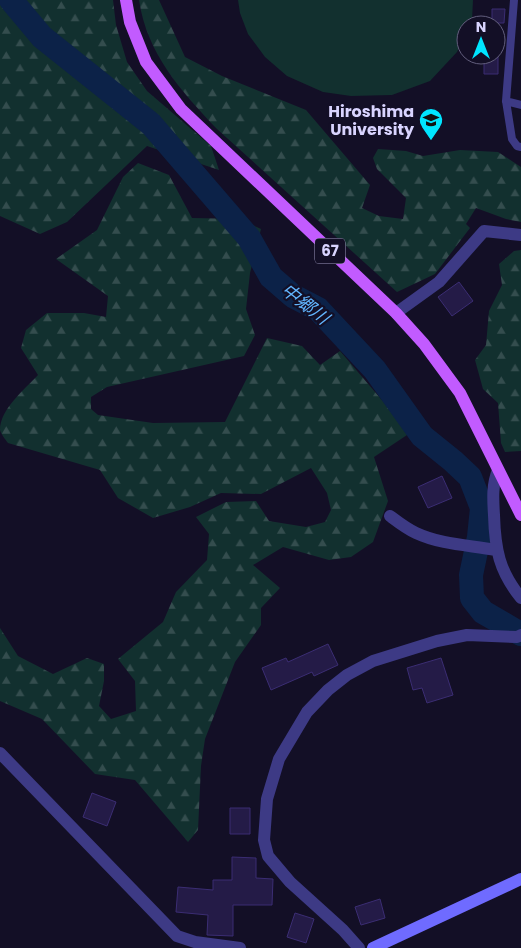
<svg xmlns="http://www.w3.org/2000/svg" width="521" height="948" font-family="Poppins,'Noto Sans JP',sans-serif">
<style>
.green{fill:#12302f}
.forest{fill:url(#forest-firs)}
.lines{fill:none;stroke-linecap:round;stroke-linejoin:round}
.river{stroke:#0c2248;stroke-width:24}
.building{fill:#241b47;stroke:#3b2d73}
.lane{stroke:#3d3a85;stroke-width:8}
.street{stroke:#3d3a85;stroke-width:12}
.secondary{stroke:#6f6bff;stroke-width:12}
.primary{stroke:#c25bff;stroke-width:12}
.labels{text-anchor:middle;stroke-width:4.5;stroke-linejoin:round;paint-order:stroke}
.shield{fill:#130f26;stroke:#9e99be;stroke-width:1}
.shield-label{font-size:15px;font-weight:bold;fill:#d9d4ff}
.poi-label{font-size:16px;font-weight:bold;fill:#d9d4ff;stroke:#130f26;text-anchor:end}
.water-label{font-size:18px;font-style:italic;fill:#62b6ff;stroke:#130f26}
</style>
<defs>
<pattern id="forest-firs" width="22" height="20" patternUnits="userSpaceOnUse" patternTransform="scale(1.25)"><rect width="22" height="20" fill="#12302f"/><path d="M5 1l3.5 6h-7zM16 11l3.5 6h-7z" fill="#344d4e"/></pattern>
</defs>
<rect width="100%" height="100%" fill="#130f26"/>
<path class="green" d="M 238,0 L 473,0 L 472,21 L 470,25 L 466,25 L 466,33 L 457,52 L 430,81 L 392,95 L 351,96 L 323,92 L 287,76 L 265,57 L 248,34 L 240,13 Z"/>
<path class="forest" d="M 0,0 L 113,0 L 116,25 L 127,62 L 147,91 L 211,146 L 219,170 L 147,146 L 67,222 L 40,234 L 0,216 Z
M 139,0 L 159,0 L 185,57 L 222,76 L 306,110 L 370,185 L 362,208 L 379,216 L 403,219 L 406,198 L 377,169 L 373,158 L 378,149 L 406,151 L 423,156 L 460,150 L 498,152 L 521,167 L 521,222 L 506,219 L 476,208 L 466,224 L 470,228 L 435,274 L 397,292 L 217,129 C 181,91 147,54 139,0 Z
M 138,163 L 169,175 L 192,218 L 240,219 L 261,229 L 250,273 L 246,309 L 255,335 L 244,356 L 107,387 L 91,397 L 91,409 L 98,415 L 153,423 L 225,422 L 267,338 L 302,346 L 320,365 L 340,351 L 410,433 L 374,457 L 388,501 L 373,542 L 351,557 L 329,560 L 283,547 L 253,565 L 280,588 L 261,608 L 261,625 L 235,662 L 205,739 L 201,766 L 198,830 L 188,842 L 135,780 L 95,774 L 42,719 L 0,701 L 0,628 L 18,656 L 53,674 L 87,658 L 104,664 L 104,681 L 99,706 L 111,719 L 136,711 L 135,681 L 118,659 L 163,622 L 176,592 L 207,560 L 209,534 L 196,517 L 226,502 L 256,501 L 269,521 L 306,527 L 325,522 L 331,510 L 327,493 L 311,468 L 261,494 L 221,493 L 190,507 L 153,518 L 118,498 L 100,470 L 8,443 C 5,439 1,434 0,430 C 0,409 25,389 38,375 L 21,348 L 26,330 L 47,313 L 84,313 L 106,317 L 108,296 L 56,259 L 97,230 L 123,177 Z
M 521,250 L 521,451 L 505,452 L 501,443 L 498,403 L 483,389 L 475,360 L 486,345 L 489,311 L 502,285 L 499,264 L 514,251 Z"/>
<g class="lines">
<path class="river" d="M 11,0 L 42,37 L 151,124 L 249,238 L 271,277 L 293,296 L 318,309 L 375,370 L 422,436 L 453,461 L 470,477 L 482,508 L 479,537 L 471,575 L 472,598 L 483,612 L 521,634"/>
</g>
<path class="building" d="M 492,9 L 505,9 L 504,23 L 492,23 Z
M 484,55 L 498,55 L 498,74 L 484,74 Z
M 459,282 L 473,301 L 452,316 L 438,297 Z
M 442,476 L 452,498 L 428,508 L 418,487 Z
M 328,644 L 338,665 L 314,676 L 312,672 L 271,690 L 262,668 L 286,658 L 288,662 Z
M 441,658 L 453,695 L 427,703 L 422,688 L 413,690 L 407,668 Z
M 92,793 L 116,802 L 107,826 L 83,817 Z
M 230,808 L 250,808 L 250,834 L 230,834 Z
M 232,857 L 256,858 L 256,878 L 273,879 L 272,905 L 233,905 L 233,936 L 207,935 L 208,915 L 176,912 L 178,887 L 213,890 L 213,880 L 232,880 Z
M 380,899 L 385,918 L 361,925 L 355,907 Z
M 295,913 L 314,919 L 306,943 L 287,937 Z"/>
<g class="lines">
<path class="lane" d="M 514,0 L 506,101 L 512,139 L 517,146 L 521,147
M 506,101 L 521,105"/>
<path class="street" d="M 396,313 L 439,282 L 484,231 L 521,235
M 498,470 C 492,485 493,499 494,515 C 495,549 499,571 521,598
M 390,516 C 398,522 407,529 416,533 C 442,545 469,545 496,550
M 0,753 L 177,936 L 195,942 L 240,948
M 359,948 L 343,930 L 290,882 L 268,856 L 264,840 L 267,799 L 279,759 L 307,712 L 328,690 L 347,675 L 373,661 L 437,641 L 467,635 L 517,637 L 521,635"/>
<path class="secondary" d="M 373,948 L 521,879"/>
<path class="primary" d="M 126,0 L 130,22 L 146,62 L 181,109 L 396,313 L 424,344 L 460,393 L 521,515"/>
</g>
<defs>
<g id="university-pin" transform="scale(1.25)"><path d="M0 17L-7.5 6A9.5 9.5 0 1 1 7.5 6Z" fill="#00e5ff" stroke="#130f26"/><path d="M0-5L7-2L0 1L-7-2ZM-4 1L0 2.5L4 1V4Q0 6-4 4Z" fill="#111"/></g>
</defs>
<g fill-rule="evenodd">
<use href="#university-pin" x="431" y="120"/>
</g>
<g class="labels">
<rect class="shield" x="315" y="238.5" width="30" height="25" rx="4"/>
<g class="shield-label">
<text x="330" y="256">67</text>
</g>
<g class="poi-label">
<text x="414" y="117">Hiroshima<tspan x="414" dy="18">University</tspan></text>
</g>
<g class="water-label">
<text transform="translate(305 304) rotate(38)" y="6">中郷川</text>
</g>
</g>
<g transform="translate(481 40)"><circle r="24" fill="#130f26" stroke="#625e7d"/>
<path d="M0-4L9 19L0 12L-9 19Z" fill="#00e5ff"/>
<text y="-8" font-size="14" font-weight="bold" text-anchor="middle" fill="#d9d4ff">N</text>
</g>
</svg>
